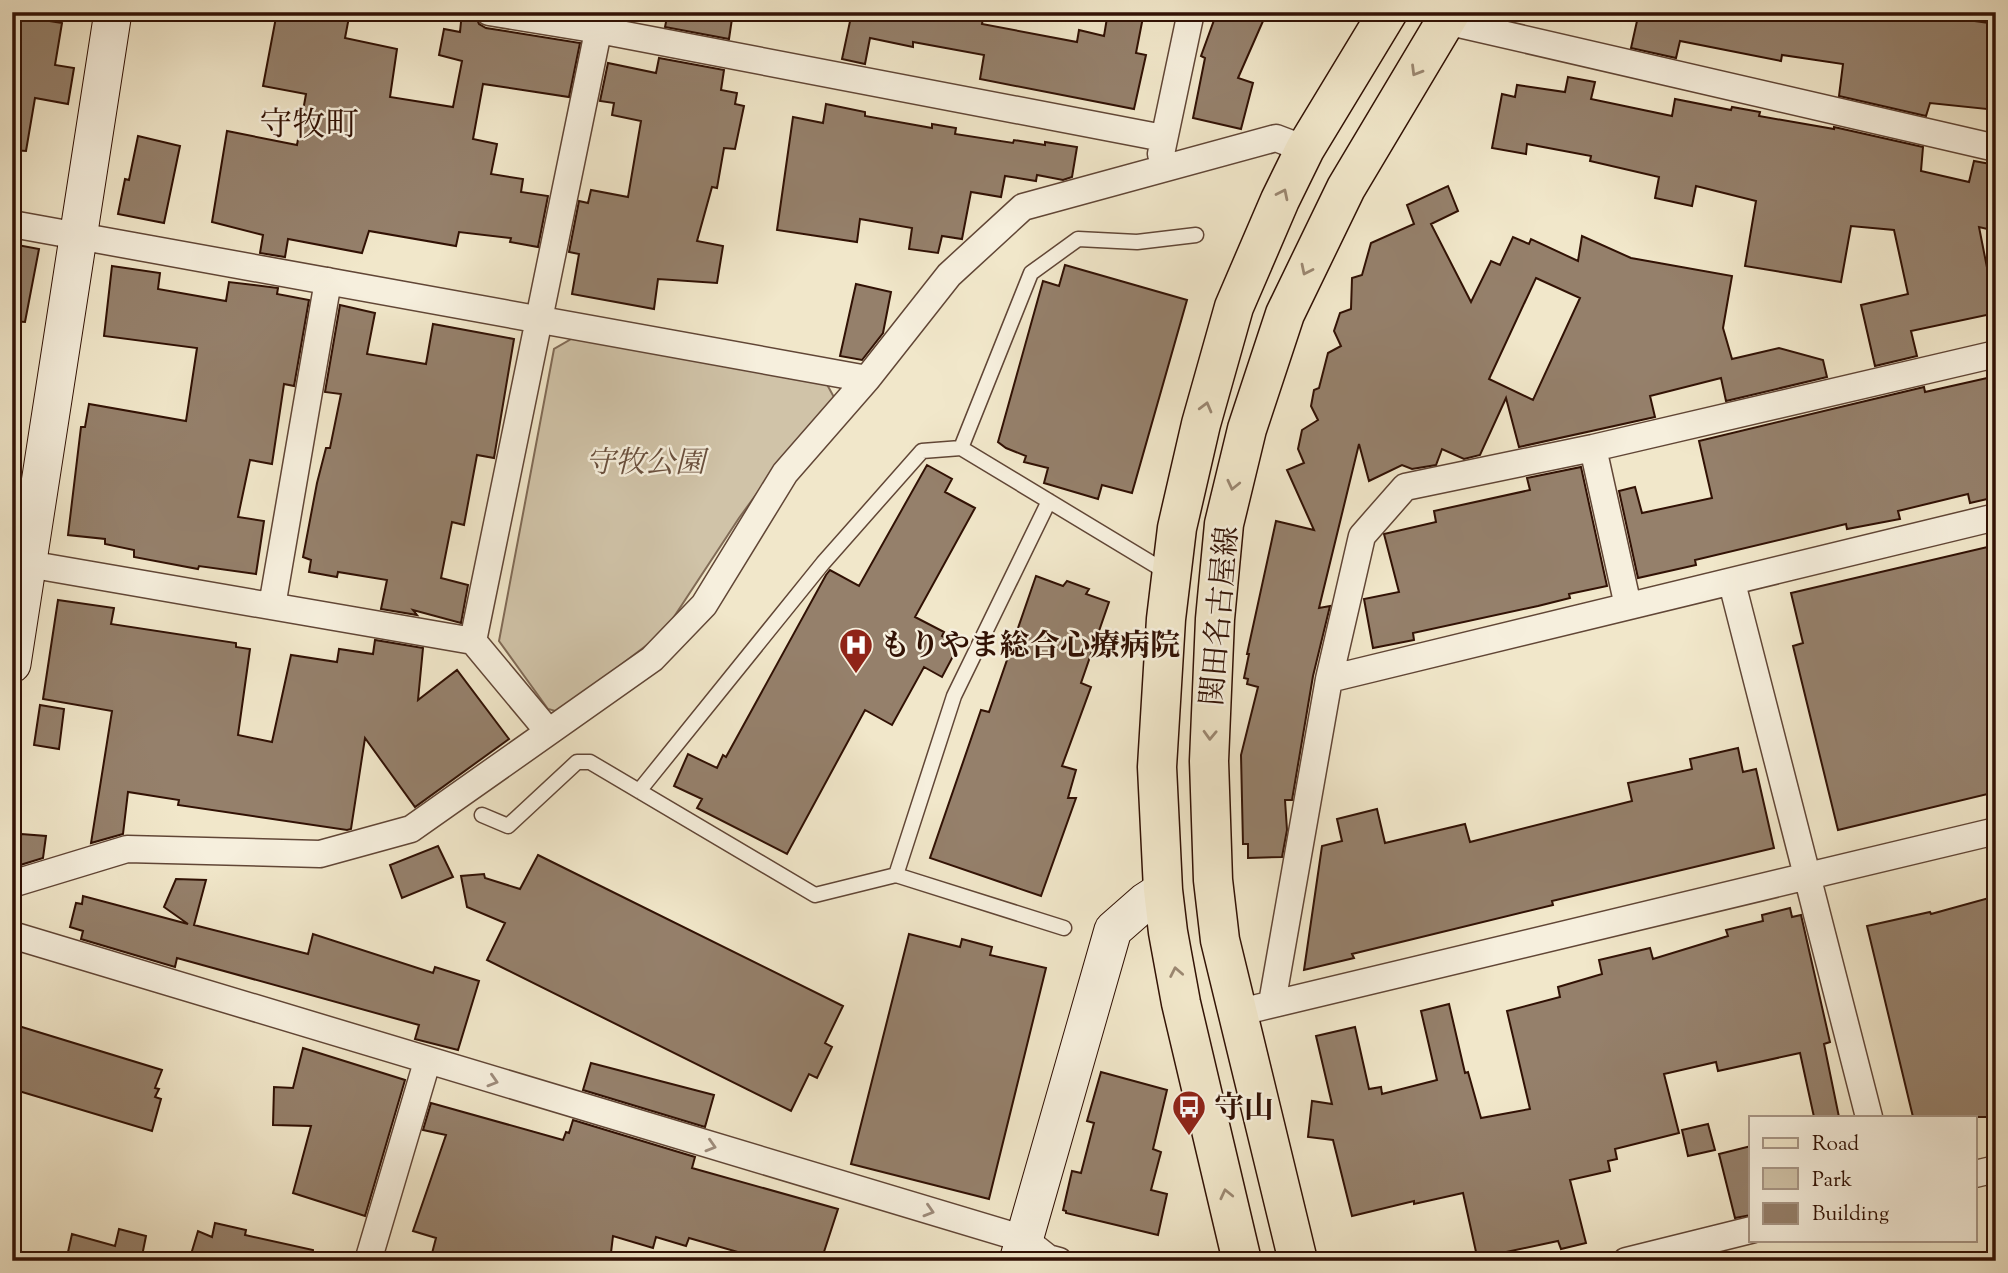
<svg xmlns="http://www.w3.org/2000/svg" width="2008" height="1273" font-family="'Sorts Mill Goudy','Noto Serif JP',serif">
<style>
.green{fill:#d0c3a8;stroke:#806a56;stroke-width:2}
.building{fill:#95806b;stroke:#311104;stroke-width:2;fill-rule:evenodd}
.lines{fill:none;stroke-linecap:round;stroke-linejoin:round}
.lane-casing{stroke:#614636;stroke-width:17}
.street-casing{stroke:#614636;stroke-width:29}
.secondary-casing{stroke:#311104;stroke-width:39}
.primary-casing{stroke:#311104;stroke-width:41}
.lane{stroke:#f6efdd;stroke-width:14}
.street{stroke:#f6efdd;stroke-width:26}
.secondary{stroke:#f6efdd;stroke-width:37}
.primary{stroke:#f1e7ca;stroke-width:38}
.oneway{stroke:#9b8771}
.oneway2{stroke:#9d8b7b}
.labels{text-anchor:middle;stroke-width:5;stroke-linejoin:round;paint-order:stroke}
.park-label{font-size:30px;font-style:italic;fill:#694f3d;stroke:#f6efdd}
.street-label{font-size:30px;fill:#311104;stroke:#f6efdd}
.poi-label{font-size:30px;font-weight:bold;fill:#311104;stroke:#f6efdd;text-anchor:start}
.quarter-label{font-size:33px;fill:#311104;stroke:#f6efdd}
</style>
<rect width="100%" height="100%" fill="#f1e7ca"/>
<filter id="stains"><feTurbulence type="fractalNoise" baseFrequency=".00286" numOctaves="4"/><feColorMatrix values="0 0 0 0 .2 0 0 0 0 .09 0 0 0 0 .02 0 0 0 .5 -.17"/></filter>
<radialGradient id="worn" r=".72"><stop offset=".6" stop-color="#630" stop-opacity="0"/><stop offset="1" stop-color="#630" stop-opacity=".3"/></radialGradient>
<path class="green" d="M 573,338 L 824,379 L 835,399 L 774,470 L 739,518 L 664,632 L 559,712 L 548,709 L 499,641 L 554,349 Z"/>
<path class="building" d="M 277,12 L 322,12 L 349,17 L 345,38 L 397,49 L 390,97 L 453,107 L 462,61 L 439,55 L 444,29 L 460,32 L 462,12 L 474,12 L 479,24 L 486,28 L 580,43 L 569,97 L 483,84 L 473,139 L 497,144 L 491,174 L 523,179 L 521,192 L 548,196 L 538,247 L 510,242 L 511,238 L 459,232 L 456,246 L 369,231 L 362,253 L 288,239 L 285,257 L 260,253 L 263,235 L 212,222 L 227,131 L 297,145 L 306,94 L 263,86 Z
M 668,12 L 733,12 L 729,39 L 665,27 Z
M 852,12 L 984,12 L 982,24 L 1077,42 L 1079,30 L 1104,36 L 1108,12 L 1144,12 L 1136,53 L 1146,55 L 1134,109 L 980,79 L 984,55 L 913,42 L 913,47 L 870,38 L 865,64 L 842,59 Z
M 1217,12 L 1267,12 L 1238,78 L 1253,83 L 1241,129 L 1193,118 L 1205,58 L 1201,56 Z
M 1639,12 L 1939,12 L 1938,16 L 1996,24 L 1996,110 L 1930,103 L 1926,116 L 1839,96 L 1843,64 L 1782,55 L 1781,61 L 1680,41 L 1676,58 L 1631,48 Z
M 12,15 L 62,23 L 55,65 L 74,68 L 68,104 L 35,98 L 26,151 L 12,150 Z
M 659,58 L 724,70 L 721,90 L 737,93 L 735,104 L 744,106 L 735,149 L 724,148 L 717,188 L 712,187 L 697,241 L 723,246 L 717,283 L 658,279 L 654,309 L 572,294 L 579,254 L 569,252 L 579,201 L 588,203 L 591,190 L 628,197 L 641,121 L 612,115 L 614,103 L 600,101 L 608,63 L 656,73 Z
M 1568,77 L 1595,82 L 1591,99 L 1672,116 L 1675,99 L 1731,110 L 1732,107 L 1760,112 L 1759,116 L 1834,129 L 1834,127 L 1923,147 L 1921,171 L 1969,182 L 1974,161 L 1996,165 L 1996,231 L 1979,227 L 1996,313 L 1911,331 L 1917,356 L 1875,366 L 1861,305 L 1908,294 L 1894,230 L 1851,226 L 1841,282 L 1745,266 L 1756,201 L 1696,186 L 1692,206 L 1655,198 L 1659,177 L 1590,161 L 1591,156 L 1527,144 L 1526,154 L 1492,148 L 1502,94 L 1515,97 L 1517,85 L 1565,92 Z
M 826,104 L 865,112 L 865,116 L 932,128 L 932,124 L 956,128 L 955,134 L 1013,143 L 1014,140 L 1045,145 L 1045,142 L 1077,147 L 1072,177 L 1063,180 L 1037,175 L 1036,181 L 1005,176 L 1001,197 L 971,192 L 962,239 L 942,236 L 938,253 L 909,249 L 912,228 L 860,219 L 857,242 L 777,230 L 793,117 L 823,123 Z
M 138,136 L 180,146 L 164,223 L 118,214 L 125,179 L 129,180 Z
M 1448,186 L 1458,211 L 1431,224 L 1471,302 L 1491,261 L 1500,265 L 1513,237 L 1529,244 L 1531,239 L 1578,261 L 1582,236 L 1631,258 L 1732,276 L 1723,328 L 1732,359 L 1779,348 L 1823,360 L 1827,377 L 1726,401 L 1721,378 L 1650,396 L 1655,417 L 1519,447 L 1506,398 L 1480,455 L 1464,459 L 1442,449 L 1436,465 L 1412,469 L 1402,465 L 1369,481 L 1359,444 L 1319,608 L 1330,606 L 1313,676 L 1292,800 L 1285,800 L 1287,830 L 1282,857 L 1248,858 L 1248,844 L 1243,844 L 1241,755 L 1258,687 L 1247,684 L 1248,679 L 1244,678 L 1249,654 L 1247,654 L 1276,521 L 1314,530 L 1287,470 L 1304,463 L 1298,449 L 1302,430 L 1318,420 L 1311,406 L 1314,390 L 1319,388 L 1328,353 L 1341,346 L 1334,331 L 1340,313 L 1351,309 L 1352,278 L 1362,275 L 1371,243 L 1414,224 L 1407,205 ZM 1536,278 L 1580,298 L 1533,400 L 1489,379 Z
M 12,244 L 39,249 L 25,322 L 12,321 Z
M 1065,265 L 1187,300 L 1132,493 L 1102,485 L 1098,499 L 1044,483 L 1048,468 L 1024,462 L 1026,456 L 1006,448 L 998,442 L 1043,281 L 1059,286 Z
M 112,266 L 160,273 L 158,289 L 226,301 L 229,282 L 278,288 L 277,294 L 309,300 L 294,386 L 284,384 L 272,464 L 250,460 L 238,517 L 264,521 L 256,574 L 199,566 L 198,569 L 134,557 L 134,550 L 105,544 L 105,539 L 68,535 L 81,427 L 85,427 L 89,404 L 186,421 L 197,348 L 104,336 Z
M 856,284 L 891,292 L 883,333 L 862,360 L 840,356 Z
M 340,305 L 375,313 L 367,354 L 426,364 L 433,324 L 514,339 L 494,458 L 477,455 L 464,525 L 452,522 L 441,578 L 468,585 L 461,623 L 413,610 L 417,615 L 381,609 L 387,580 L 338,572 L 337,577 L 309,572 L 311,560 L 303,557 L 317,483 L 326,448 L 330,448 L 341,394 L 325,392 Z
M 1996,376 L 1996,497 L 1970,503 L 1968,494 L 1898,511 L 1900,519 L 1847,529 L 1846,524 L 1695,560 L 1696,565 L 1638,578 L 1619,491 L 1635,487 L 1642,513 L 1712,498 L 1699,441 L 1924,387 L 1925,392 Z
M 927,465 L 952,479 L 945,492 L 975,508 L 915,617 L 944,632 L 942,636 L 959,645 L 942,677 L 924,667 L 892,725 L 865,710 L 787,854 L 697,808 L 702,799 L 674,786 L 688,754 L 717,768 L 723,755 L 726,757 L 826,575 L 830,570 L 859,586 Z
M 1581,467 L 1607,586 L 1569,594 L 1570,598 L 1538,606 L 1413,633 L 1414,640 L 1373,648 L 1364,599 L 1399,592 L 1384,534 L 1436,522 L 1434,511 L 1530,490 L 1527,478 Z
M 1996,545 L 1996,792 L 1838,830 L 1793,646 L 1803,643 L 1791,593 Z
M 1036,576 L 1063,586 L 1067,581 L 1089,589 L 1086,594 L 1109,602 L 1081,683 L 1091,687 L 1062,766 L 1076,770 L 1068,798 L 1076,798 L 1041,896 L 930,858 L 981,710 L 989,712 Z
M 58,600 L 114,608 L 111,624 L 236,643 L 236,647 L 250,649 L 238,735 L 272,742 L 291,655 L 337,662 L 339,649 L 373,654 L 375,640 L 423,648 L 418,700 L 457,670 L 509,739 L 415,807 L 365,738 L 351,829 L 347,830 L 178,805 L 179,800 L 128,792 L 123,834 L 91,843 L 112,711 L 43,699 Z
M 40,705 L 64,709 L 59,749 L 34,745 Z
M 1738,748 L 1743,772 L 1756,769 L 1774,848 L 1552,901 L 1553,905 L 1352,954 L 1354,958 L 1304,970 L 1322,846 L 1342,841 L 1337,819 L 1377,809 L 1385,843 L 1465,824 L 1470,842 L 1632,801 L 1628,783 L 1692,769 L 1690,759 Z
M 21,834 L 46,836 L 43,858 L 17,866 Z
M 438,846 L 453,877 L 402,898 L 390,865 Z
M 538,855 L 843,1006 L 825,1043 L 832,1047 L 817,1078 L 809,1074 L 791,1111 L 487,960 L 505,923 L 467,907 L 461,876 L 484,874 L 485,878 L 520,889 Z
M 176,879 L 206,880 L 194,925 L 308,954 L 313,934 L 433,973 L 435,967 L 479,981 L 458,1050 L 415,1039 L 419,1025 L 177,958 L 175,967 L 81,939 L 83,931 L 70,927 L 76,903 L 82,904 L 83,896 L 188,924 L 164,907 Z
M 1996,896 L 1996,1117 L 1913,1117 L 1867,926 L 1930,912 L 1931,914 Z
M 1790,908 L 1792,917 L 1801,915 L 1830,1042 L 1824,1044 L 1839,1117 L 1814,1117 L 1800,1053 L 1718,1071 L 1716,1062 L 1664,1074 L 1679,1133 L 1615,1149 L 1617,1159 L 1608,1161 L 1610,1171 L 1570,1180 L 1586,1243 L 1561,1249 L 1558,1241 L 1506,1252 L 1508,1261 L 1478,1261 L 1463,1193 L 1414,1204 L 1414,1201 L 1352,1216 L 1333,1140 L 1308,1137 L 1312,1101 L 1332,1104 L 1316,1036 L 1355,1027 L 1369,1089 L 1381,1087 L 1382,1094 L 1437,1080 L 1421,1011 L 1449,1004 L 1465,1073 L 1468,1072 L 1481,1118 L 1530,1109 L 1507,1011 L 1560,997 L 1558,987 L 1602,974 L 1599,960 L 1650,948 L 1653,959 L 1728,936 L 1726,930 L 1763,921 L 1762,915 Z
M 909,934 L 960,947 L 962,939 L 992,947 L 990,955 L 1046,968 L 989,1199 L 851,1164 Z
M 12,1024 L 162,1070 L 155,1088 L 159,1089 L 155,1097 L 161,1099 L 152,1131 L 12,1089 Z
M 303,1048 L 405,1080 L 365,1216 L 293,1193 L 311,1126 L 273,1125 L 274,1087 L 293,1088 Z
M 591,1063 L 714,1095 L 705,1127 L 583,1090 Z
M 1101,1072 L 1167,1090 L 1153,1149 L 1161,1152 L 1151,1190 L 1167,1194 L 1158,1235 L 1066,1213 L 1066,1211 L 1063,1210 L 1072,1171 L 1081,1173 L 1094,1123 L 1087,1121 Z
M 431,1103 L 563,1140 L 566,1132 L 569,1133 L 573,1120 L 695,1157 L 692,1168 L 838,1209 L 821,1261 L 769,1261 L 689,1238 L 686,1246 L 656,1237 L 653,1248 L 613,1236 L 610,1261 L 430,1261 L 436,1238 L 413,1231 L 446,1135 L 423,1130 Z
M 1708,1124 L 1715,1150 L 1688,1156 L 1682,1130 Z
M 1751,1146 L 1751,1215 L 1735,1218 L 1719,1154 Z
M 215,1223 L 246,1230 L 245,1235 L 313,1250 L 312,1261 L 189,1261 L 198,1231 L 212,1237 Z
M 119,1229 L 146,1236 L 141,1261 L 66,1261 L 72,1234 L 115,1246 Z"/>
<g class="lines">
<g class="lane-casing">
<path id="lane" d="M 1049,501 L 954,696 L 896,875 L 1064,928
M 1158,567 L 961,448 L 1031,273 L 1078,239 L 1137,242 L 1196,235
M 639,791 L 823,563 L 922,451 L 961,448
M 482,815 L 508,826 L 577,762 L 590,762 L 815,895 L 896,875"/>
</g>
<g class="street-casing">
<path id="street" d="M 489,12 L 599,30 L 1163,138
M 1446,21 L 1996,148
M 1161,154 L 1191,12
M 12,224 L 867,379
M 1593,448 L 1628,606
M 28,564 L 473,641 L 548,731
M 1732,583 L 1869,1117
M 272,606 L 328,281
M 473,641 L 602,12
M 1329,679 C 1551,625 1774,573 1996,517
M 12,884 L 127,849 L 320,854 L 411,829 L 652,659 L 704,605 L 785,473 L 867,379 L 949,275 L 1023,207 L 1276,138 L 1305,149
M 12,935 L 1024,1239 L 1048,1258 L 1059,1261
M 1272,1003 L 1329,679 L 1362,536 L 1405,487 L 1593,448 L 1996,354
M 1257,1008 L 1996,831
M 1975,1174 L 1996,1169
M 368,1261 L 427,1062
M 1626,1261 L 1751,1230"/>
</g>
<g class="secondary-casing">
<path id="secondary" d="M 12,664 L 113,12
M 1018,1261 L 1113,930 L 1146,901 L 1163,890"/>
</g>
<g class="primary-casing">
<path id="primary" d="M 1242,1261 L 1181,1003 L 1168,932 L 1163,890 L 1157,767 L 1166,619 L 1177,528 L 1201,424 L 1234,307 L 1280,200 L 1305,149 L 1388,12
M 1298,1261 L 1220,940 L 1213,880 L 1209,761 L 1215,619 L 1224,524 L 1247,429 L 1285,314 L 1346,188 L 1451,12"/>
</g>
<use href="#lane" class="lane"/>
<use href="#street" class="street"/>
<use href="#secondary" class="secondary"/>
<use href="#primary" class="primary"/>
</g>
<defs><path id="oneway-chevron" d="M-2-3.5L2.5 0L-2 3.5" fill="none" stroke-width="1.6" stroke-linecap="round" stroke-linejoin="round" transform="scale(1.75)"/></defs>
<g class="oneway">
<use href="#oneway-chevron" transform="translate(1416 71) rotate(121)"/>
<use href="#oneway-chevron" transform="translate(1283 194) rotate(-64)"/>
<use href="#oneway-chevron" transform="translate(1306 270) rotate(116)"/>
<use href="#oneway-chevron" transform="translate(1206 407) rotate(-75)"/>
<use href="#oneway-chevron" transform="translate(1233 485) rotate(103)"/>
<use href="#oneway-chevron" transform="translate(1210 735) rotate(92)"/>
<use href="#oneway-chevron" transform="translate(1176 972) rotate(-101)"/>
<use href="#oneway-chevron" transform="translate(1226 1194) rotate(-103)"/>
</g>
<g class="oneway2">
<use href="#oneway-chevron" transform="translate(493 1081) rotate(17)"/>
<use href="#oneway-chevron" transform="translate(711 1146) rotate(17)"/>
<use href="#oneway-chevron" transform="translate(929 1211) rotate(17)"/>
</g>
<defs>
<g id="hospital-pin" transform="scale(1.75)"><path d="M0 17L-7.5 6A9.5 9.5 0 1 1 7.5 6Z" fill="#8f2418" stroke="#f6efdd"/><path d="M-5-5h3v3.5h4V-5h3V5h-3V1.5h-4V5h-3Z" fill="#fff"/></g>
<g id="bus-pin" transform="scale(1.75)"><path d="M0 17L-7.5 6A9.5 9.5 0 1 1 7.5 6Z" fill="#8f2418" stroke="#f6efdd"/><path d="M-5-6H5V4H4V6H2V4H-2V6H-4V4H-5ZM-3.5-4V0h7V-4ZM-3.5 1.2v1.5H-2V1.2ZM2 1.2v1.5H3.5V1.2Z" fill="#fff"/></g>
</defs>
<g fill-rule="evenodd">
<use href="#hospital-pin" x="856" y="645"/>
<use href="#bus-pin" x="1189" y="1107"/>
</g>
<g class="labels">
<g class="park-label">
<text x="645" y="472">守牧公園</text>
</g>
<g class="street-label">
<text transform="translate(1219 616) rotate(-85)" y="10">関田名古屋線</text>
</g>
<g class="poi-label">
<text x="880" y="655">もりやま総合心療病院</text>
<text x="1214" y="1117">守山</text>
</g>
<g class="quarter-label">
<text x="309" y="135">守牧町</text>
</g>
</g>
<rect width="2008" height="1273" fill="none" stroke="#f1e7ca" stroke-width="42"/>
<rect x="14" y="14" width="1980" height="1245" fill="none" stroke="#311104" stroke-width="3.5"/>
<rect x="21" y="21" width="1966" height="1231" fill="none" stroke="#311104" stroke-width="2"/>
<rect x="1749" y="1116" width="228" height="126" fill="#f6efdd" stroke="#a79686" stroke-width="2"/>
<rect x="1763" y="1138" width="35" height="10" fill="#f1e7ca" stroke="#a79686" stroke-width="2"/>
<text x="1812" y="1150" font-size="21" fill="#311104">Road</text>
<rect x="1763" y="1168" width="35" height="21" fill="#d0c3a8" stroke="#a79686" stroke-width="2"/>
<text x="1812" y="1186" font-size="21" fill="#311104">Park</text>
<rect x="1763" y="1203" width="35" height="21" fill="#95806b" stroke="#a79686" stroke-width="2"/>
<text x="1812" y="1220" font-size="21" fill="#311104">Building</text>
<rect width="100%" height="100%" filter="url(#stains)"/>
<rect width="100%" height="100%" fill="url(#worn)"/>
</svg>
